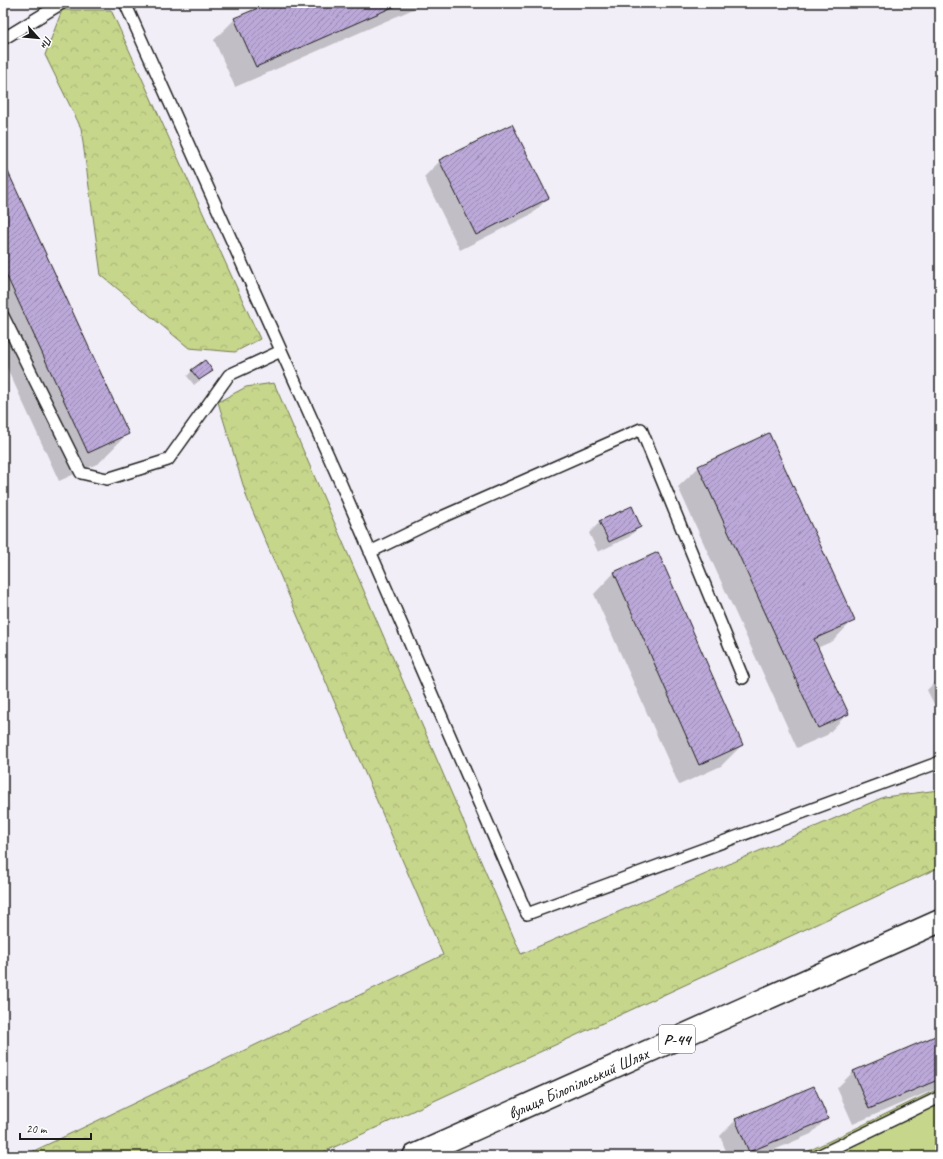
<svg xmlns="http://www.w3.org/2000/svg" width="943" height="1159" font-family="Caveat,sans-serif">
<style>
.forest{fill:url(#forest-crowns);stroke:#717954}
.garden{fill:#c6d68b;stroke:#717954}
.shadow{fill:#0003}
.building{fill:url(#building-hatch);stroke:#1c1c1c}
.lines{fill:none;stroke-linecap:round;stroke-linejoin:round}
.service-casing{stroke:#1c1c1c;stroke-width:14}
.primary-casing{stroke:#1c1c1c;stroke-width:25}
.service{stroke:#fff;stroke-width:11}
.primary{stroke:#fff;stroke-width:22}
.labels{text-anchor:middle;stroke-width:3;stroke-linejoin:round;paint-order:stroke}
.shield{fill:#fff;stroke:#606060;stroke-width:1}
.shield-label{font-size:16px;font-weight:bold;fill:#1c1c1c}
.street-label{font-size:17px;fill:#1c1c1c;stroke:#fff}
</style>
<defs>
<pattern id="forest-crowns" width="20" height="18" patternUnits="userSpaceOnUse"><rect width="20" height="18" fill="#c6d68b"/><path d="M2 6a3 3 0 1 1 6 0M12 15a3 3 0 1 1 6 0" fill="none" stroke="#aab777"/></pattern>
<pattern id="building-hatch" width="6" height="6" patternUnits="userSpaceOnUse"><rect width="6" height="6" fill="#bca9d9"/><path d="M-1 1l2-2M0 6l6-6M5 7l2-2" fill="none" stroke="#9889af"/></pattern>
</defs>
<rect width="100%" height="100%" fill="#f2eef7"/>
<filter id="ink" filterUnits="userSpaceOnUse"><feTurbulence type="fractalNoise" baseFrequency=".025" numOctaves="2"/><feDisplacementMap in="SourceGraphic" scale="8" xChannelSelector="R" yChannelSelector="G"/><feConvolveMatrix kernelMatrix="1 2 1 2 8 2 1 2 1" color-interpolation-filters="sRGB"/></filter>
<g filter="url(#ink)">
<path class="forest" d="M 62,10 L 111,10 L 260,339 L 235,352 L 189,348 L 101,275 L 81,128 L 45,55 Z
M 274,383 L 521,954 L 884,797 L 939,790 L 940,791 L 940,867 L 315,1156 L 23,1156 L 76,1131 L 443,955 L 247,498 L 218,402 L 246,387 Z"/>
<path class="garden" d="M 940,1088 L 940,1156 L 798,1156 Z"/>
<path class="shadow" d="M 272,3 L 427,3 L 235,87 L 214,40 L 235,19 Z
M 440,161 L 548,198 L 532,214 L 460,250 L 424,177 Z
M 3,164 L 127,434 L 99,463 L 59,481 L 3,359 Z
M 192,371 L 211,371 L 194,385 L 187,376 Z
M 699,467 L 853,620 L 833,641 L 817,648 L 847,714 L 827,735 L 797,748 L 678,487 Z
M 600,522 L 640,526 L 629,537 L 598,552 L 589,533 Z
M 614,573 L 742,745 L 721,766 L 679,785 L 594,594 Z
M 940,677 L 940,716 L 927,690 Z
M 940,1035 L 940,1087 L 853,1124 L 837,1088 L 853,1072 Z
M 827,1118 L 811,1134 L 760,1156 L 728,1156 L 720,1136 L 736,1120 Z"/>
<path class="building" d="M 270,3 L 402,3 L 256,67 L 234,18 Z
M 512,124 L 549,198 L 476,235 L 439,160 Z
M 3,161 L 129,434 L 88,453 L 3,268 Z
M 205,360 L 213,371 L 199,380 L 191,370 Z
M 769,433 L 855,621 L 814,639 L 849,714 L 818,728 L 698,466 Z
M 632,506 L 641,527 L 609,542 L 599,521 Z
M 658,552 L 743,745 L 699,765 L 614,572 Z
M 940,1034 L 940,1079 L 869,1109 L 853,1071 Z
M 814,1086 L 828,1119 L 749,1152 L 735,1119 Z"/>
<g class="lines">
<g class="service-casing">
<path id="service" d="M 125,3 L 341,484 L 527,914 L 940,762
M 3,39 L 62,3
M 3,316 L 81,473 L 107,479 L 168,460 L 229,375 L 281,351
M 370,552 L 444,516 L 641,429 L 743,678
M 818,1156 L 940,1097"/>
</g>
<g class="primary-casing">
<path id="primary" d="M 414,1156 L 940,921"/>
</g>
<use href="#service" class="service"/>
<use href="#primary" class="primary"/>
</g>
</g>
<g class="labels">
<rect class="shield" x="659" y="1025" width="36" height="28" rx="3"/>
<g class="shield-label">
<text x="677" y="1045">Р-44</text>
</g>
<g class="street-label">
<text transform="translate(578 1083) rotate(-24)" y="6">вулиця Білопільський Шлях</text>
</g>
</g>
<rect width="943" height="1159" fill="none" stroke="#fff" stroke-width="16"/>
<rect x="8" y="8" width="927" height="1143" fill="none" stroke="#1c1c1c" stroke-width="1.5" filter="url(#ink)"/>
<g transform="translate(38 38) rotate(117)" stroke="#ffffff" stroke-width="3" paint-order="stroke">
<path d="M0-3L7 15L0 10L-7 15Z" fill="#1c1c1c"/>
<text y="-6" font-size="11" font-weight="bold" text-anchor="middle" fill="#1c1c1c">Пн</text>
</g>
<path d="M20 1133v6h71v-6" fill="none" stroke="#1c1c1c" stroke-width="2"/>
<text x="26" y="1133" font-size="12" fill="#1c1c1c" stroke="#ffffff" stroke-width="3" paint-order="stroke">20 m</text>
</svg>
